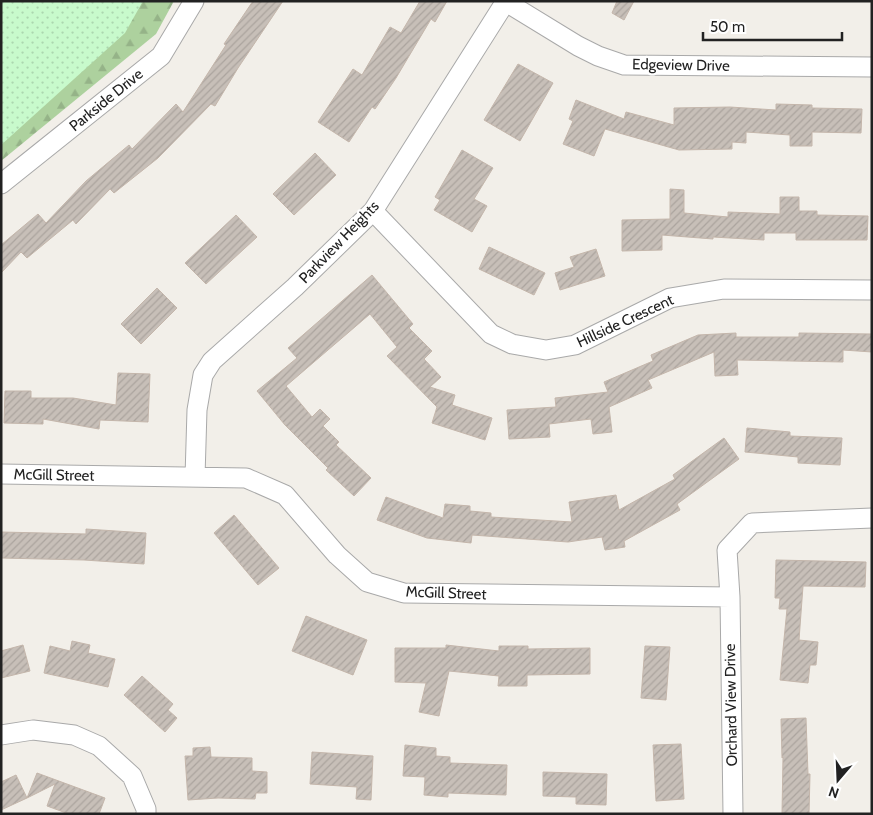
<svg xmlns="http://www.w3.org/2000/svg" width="873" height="815" font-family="Cabin,sans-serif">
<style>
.forest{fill:url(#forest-firs)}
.park{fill:url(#park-dots)}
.building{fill:url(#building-hatch);stroke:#c4b6ab}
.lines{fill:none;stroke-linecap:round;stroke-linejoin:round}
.street-casing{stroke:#a9a9a9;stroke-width:21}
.street{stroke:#fff;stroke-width:19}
.labels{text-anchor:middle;stroke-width:4.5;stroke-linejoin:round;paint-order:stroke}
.street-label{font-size:15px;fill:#222;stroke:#fff}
</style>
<defs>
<pattern id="forest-firs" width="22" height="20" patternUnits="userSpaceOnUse" patternTransform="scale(1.25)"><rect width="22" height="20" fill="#add19e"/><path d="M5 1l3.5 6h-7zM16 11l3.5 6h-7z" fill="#95b388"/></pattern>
<pattern id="park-dots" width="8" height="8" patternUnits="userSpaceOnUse" patternTransform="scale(1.25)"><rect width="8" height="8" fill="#c8facc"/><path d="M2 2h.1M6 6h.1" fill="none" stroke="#acd6af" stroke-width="1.8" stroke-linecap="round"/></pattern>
<pattern id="building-hatch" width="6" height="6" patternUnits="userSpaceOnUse" patternTransform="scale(1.25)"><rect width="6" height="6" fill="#c7bfb8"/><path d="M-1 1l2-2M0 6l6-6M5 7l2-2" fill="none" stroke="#aba49e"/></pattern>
</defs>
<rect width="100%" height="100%" fill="#f2efe9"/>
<path class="forest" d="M 1,1 L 174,1 L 156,34 L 1,161 Z"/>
<path class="park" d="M 1,1 L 143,1 L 125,33 L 1,145 Z"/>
<path class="building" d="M 253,1 L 283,1 L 238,68 L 215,106 L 211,104 L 158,158 L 114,193 L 110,189 L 76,224 L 73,220 L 27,258 L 21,252 L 1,273 L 1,245 L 38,214 L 46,223 L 86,181 L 129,145 L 132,149 L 176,104 L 183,112 L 226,45 L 224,44 Z
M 420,1 L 447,1 L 435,22 L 431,19 L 396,78 L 375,109 L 372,107 L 349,142 L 318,122 L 353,69 L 362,75 L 390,27 L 401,33 Z
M 617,1 L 634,1 L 624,20 L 612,13 Z
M 518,64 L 553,83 L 520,141 L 484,120 Z
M 576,100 L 624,119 L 626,112 L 674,125 L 674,108 L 730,107 L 776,110 L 776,104 L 812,105 L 812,108 L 862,109 L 861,133 L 812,132 L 812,146 L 790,146 L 790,135 L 746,132 L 746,143 L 732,142 L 732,149 L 679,150 L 605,129 L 594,156 L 563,144 L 573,121 L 569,119 Z
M 462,150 L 493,168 L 474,199 L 487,206 L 472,232 L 434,210 L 440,200 L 435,197 Z
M 315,153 L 336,175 L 294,215 L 273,194 Z
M 670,189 L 684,190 L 684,213 L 728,217 L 728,212 L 780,214 L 780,197 L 799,197 L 799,211 L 817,211 L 817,215 L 868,216 L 867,240 L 796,240 L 796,233 L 764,233 L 764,240 L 713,237 L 713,239 L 662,235 L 662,250 L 622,251 L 622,220 L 670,219 Z
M 236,215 L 257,237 L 206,284 L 185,263 Z
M 489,247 L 545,273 L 534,295 L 479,269 Z
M 596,249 L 605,276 L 560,290 L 555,273 L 574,267 L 570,257 Z
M 372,275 L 413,324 L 409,328 L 432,351 L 424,359 L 441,377 L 430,387 L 455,395 L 452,405 L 492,418 L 485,440 L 432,423 L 437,407 L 387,356 L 397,347 L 370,314 L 286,386 L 312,417 L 320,409 L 330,419 L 323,426 L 339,442 L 336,445 L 371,478 L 354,496 L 326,470 L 328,468 L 285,425 L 257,391 L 297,358 L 288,348 Z
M 157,288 L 177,308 L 141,344 L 121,324 Z
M 736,333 L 736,337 L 799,337 L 799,333 L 872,334 L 872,352 L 843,350 L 843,362 L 737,360 L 738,375 L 715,376 L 714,352 L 648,380 L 652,388 L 609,407 L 612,432 L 593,434 L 591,419 L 549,424 L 550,437 L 509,439 L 507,410 L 556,407 L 555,398 L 608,392 L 604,382 L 653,361 L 651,355 L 698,335 Z
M 118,373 L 150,374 L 148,422 L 100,420 L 99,429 L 43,419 L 43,424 L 4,423 L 5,391 L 31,391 L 31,398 L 73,398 L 116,405 Z
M 747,428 L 790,432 L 790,436 L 842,438 L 840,465 L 798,463 L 798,457 L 745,452 Z
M 724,438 L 739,459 L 677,504 L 680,510 L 624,541 L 625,547 L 605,550 L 602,537 L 568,542 L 472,535 L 471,543 L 427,538 L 377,520 L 386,497 L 443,518 L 445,504 L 470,506 L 470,511 L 491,513 L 491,517 L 572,522 L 569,502 L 616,495 L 619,510 L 675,479 L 673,475 Z
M 234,515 L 279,568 L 258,585 L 214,533 Z
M 86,529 L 146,533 L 144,564 L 84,560 L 1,558 L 1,532 L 86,534 Z
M 776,560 L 866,562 L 865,587 L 803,586 L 799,640 L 818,642 L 816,665 L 810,665 L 808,683 L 780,680 L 787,609 L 779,609 L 780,598 L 775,598 Z
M 306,616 L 367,640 L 353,675 L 292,651 Z
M 72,641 L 90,645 L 88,653 L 115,659 L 108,687 L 44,673 L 50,646 L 70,651 Z
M 23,645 L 30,671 L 1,678 L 1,651 Z
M 446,645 L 499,651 L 499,646 L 528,646 L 528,649 L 590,648 L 590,674 L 527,675 L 527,686 L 498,686 L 499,676 L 449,671 L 439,716 L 419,712 L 426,683 L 395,682 L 395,648 L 446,648 Z
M 645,646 L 670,647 L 666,700 L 641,698 Z
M 142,676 L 173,704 L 168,710 L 177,718 L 165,732 L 124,695 Z
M 806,718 L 808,774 L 810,774 L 809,814 L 782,814 L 783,757 L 782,758 L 781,719 Z
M 681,744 L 684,799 L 656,801 L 653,745 Z
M 405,745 L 436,748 L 436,756 L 450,757 L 450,763 L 507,765 L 506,795 L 448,793 L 448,797 L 424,795 L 425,777 L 403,776 Z
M 210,747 L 211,757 L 252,758 L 252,771 L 267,772 L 267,793 L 256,793 L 255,799 L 218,798 L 188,800 L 185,756 L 193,756 L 193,748 Z
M 312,752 L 373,756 L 371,800 L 356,799 L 357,787 L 310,784 Z
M 543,772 L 607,774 L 606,805 L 576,804 L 576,797 L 543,796 Z
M 37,773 L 105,798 L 99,814 L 69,814 L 47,806 L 55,784 L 27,798 Z
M 16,775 L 27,798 L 1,810 L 1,782 Z"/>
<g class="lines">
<g class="street-casing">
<path id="street" d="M 506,2 L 578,46 L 598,56 L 624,65 L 872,67
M 1,184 L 161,56 L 194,1
M 373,211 L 491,334 L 512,344 L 546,350 L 575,345 L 670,298 L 724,289 L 872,290
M 1,474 L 246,478 L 285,495 L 337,555 L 367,582 L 404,593 L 730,597
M 195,477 L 197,410 L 203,375 L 212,361 L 295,287 L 373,211 L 506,1
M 1,735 L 33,730 L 74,735 L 99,746 L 132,776 L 146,809 L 146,814
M 733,814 L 730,597 L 727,550 L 752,523 L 872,518"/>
</g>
<use href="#street" class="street"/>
</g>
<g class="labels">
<g class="street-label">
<text transform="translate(681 65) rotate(1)" y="5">Edgeview Drive</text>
<text transform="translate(106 100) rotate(-39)" y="5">Parkside Drive</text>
<text transform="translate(339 242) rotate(-46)" y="5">Parkview Heights</text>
<text transform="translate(625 321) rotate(-25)" y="5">Hillside Crescent</text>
<text transform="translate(54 475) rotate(1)" y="5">McGill Street</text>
<text transform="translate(446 593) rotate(2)" y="5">McGill Street</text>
<text transform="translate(731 705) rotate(-91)" y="5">Orchard View Drive</text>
</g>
</g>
<rect width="873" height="815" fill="none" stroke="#222222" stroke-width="5"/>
<g transform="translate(838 780) rotate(199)" stroke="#ffffff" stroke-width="4" paint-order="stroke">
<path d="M0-4L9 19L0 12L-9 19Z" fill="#222222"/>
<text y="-8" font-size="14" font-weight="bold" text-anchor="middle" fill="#222222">N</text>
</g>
<path d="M703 32v8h139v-8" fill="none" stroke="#222222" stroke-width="2.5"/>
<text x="710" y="32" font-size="15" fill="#222222" stroke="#ffffff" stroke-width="4" paint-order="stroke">50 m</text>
</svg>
